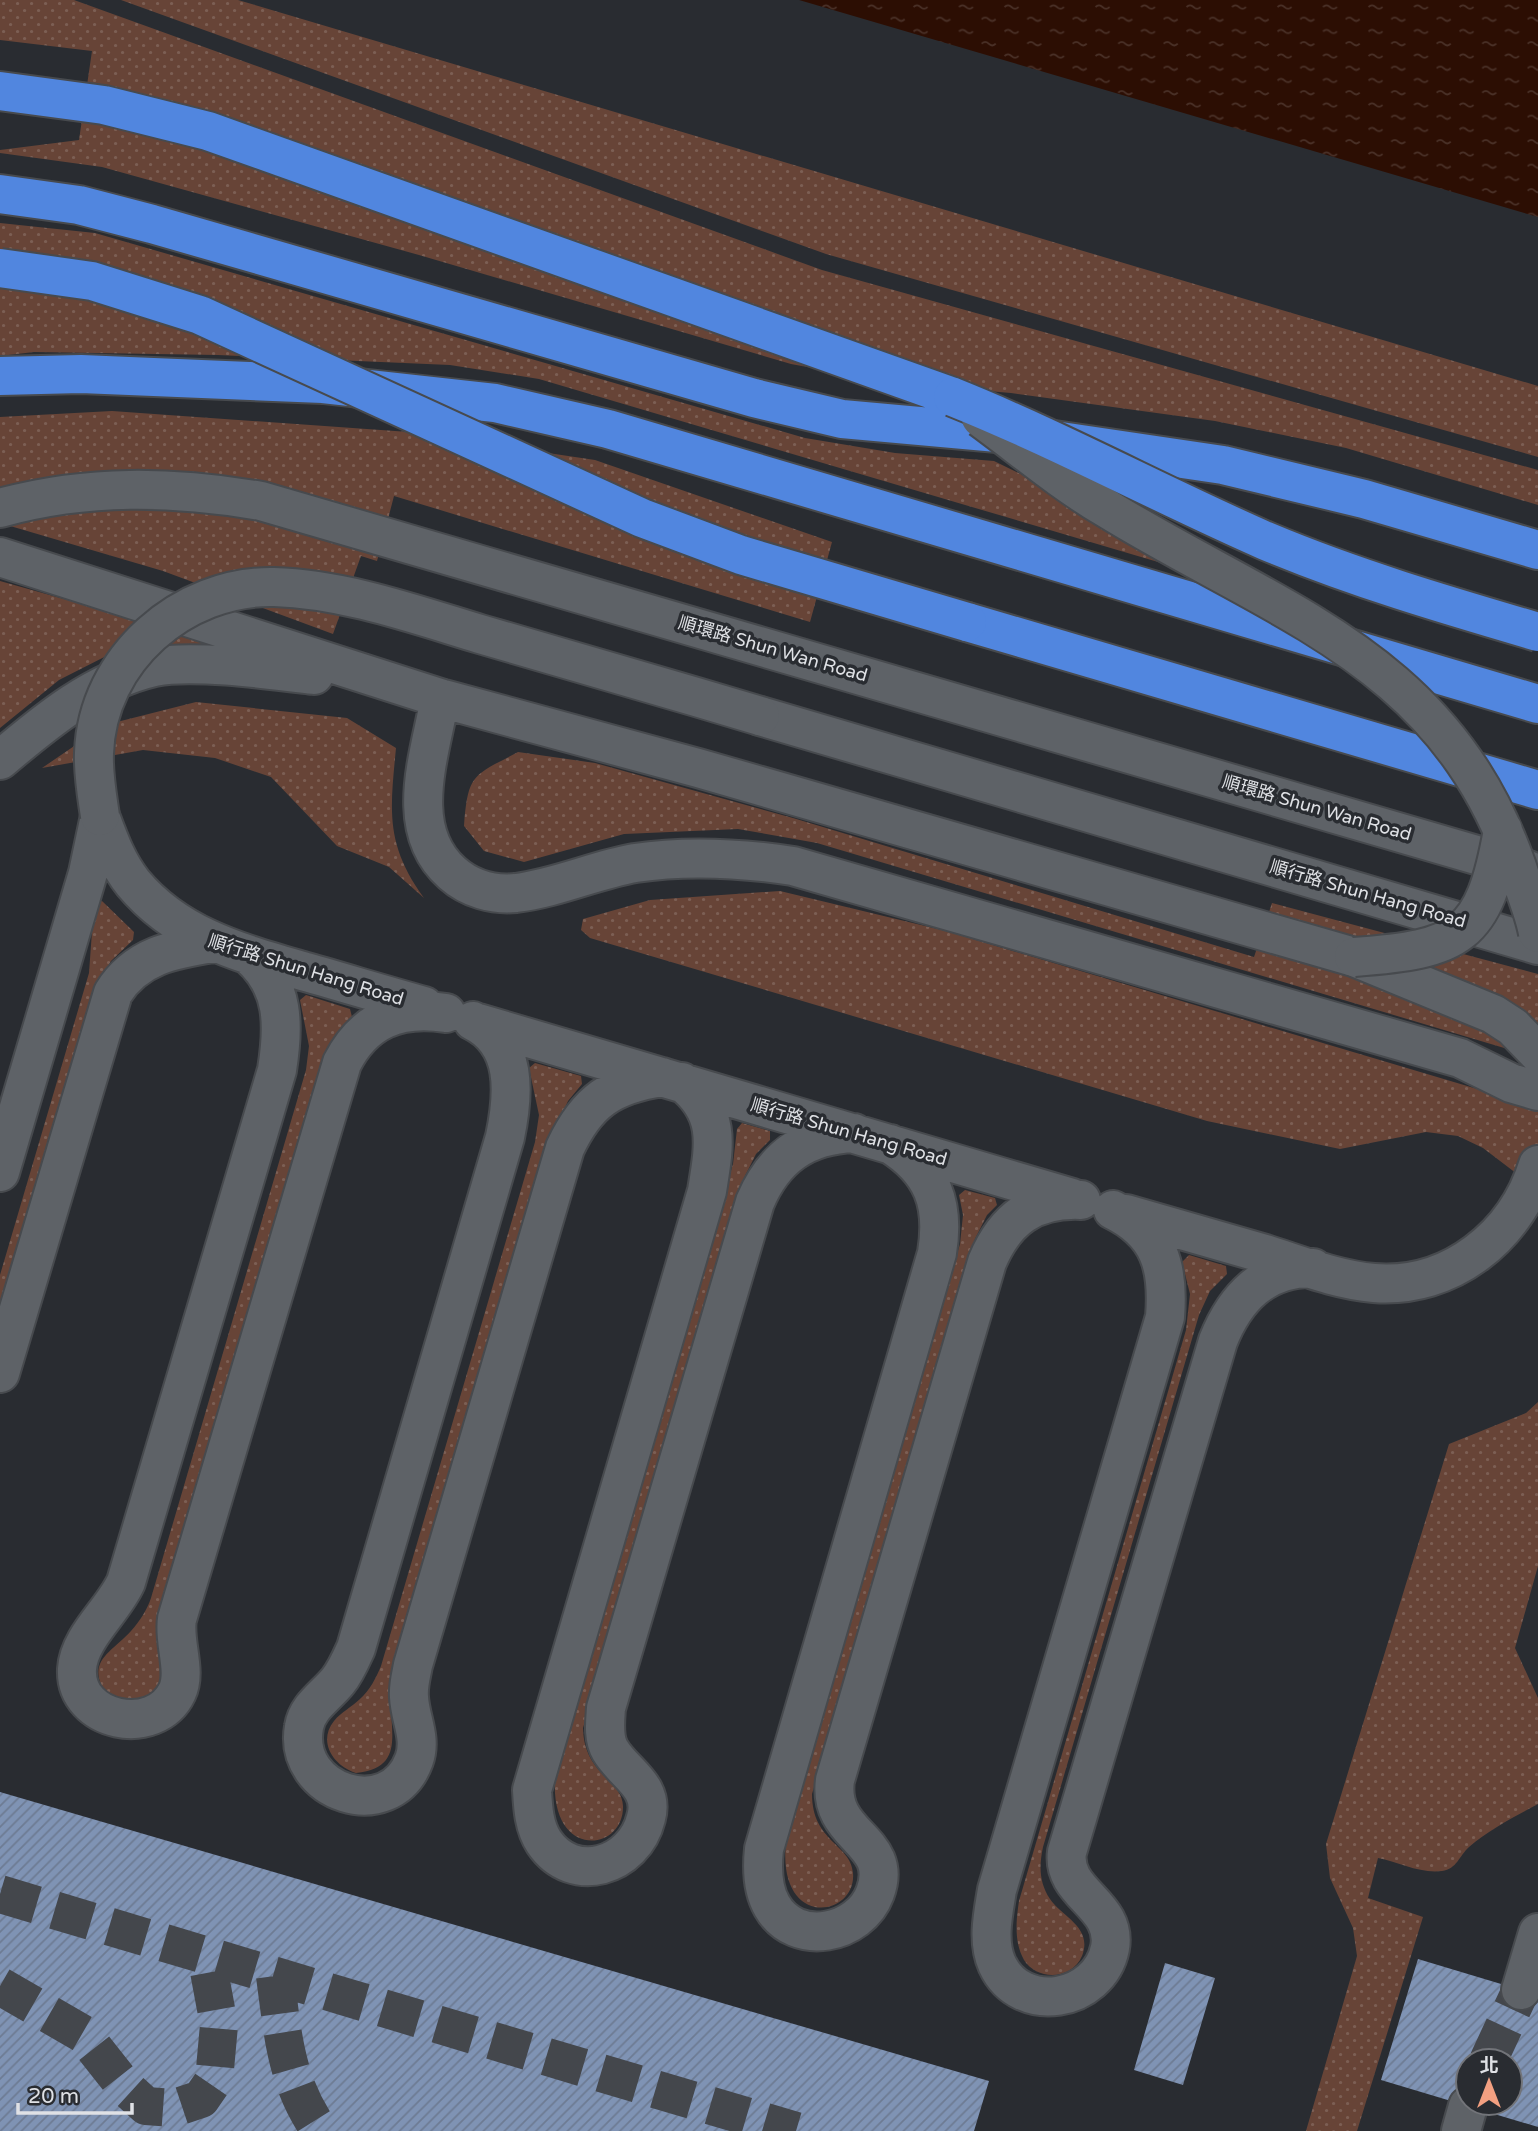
<svg xmlns="http://www.w3.org/2000/svg" width="1538" height="2131" font-family="'Varela Round','Noto Sans TC',sans-serif">
<style>
.grass{fill:url(#grass-dots)}
.water{fill:url(#water-ripples)}
.building{fill:url(#building-hatch);fill-rule:evenodd}
.lines{fill:none;stroke-linecap:round;stroke-linejoin:round}
.minor-tunnel{stroke:#44474c;stroke-width:38;stroke-dasharray:38 19;stroke-linecap:butt}
.minor-casing{stroke:#474a4e;stroke-width:42}
.highway-casing{stroke:#474a4e;stroke-width:42}
.minor{stroke:#5e6267;stroke-width:38}
.highway{stroke:#5186df;stroke-width:38}
.minor-bridge-casing{stroke:#474a4e;stroke-width:42;stroke-linecap:butt}
.highway-bridge-casing{stroke:#474a4e;stroke-width:42;stroke-linecap:butt}
.minor-bridge{stroke:#5e6267;stroke-width:38}
.highway-bridge{stroke:#5186df;stroke-width:38}
.labels{text-anchor:middle;stroke-width:7;stroke-linejoin:round;paint-order:stroke}
.street-label{font-size:18px;fill:#dfe1e5;stroke:#292c31}
</style>
<defs>
<pattern id="grass-dots" width="8" height="8" patternUnits="userSpaceOnUse" patternTransform="scale(1.75)"><rect width="8" height="8" fill="#674437"/><path d="M2 2h.1M6 6h.1" fill="none" stroke="#7c5f54" stroke-width="1.8" stroke-linecap="round"/></pattern>
<pattern id="water-ripples" width="26" height="14" patternUnits="userSpaceOnUse" patternTransform="scale(1.75)"><rect width="26" height="14" fill="#2c0e03"/><path d="M2 4q2-2 4 0t4 0M15 11q2-2 4 0t4 0" fill="none" stroke="#4a3128"/></pattern>
<pattern id="building-hatch" width="6" height="6" patternUnits="userSpaceOnUse" patternTransform="scale(1.75)"><rect width="6" height="6" fill="#7f93b4"/><path d="M-1 1l2-2M0 6l6-6M5 7l2-2" fill="none" stroke="#6d7b93"/></pattern>
</defs>
<rect width="100%" height="100%" fill="#292c31"/>
<path class="grass" d="M 0,0 L 74,0 L 822,270 L 1538,470 L 1538,505 L 1346,448 L 1215,421 L 1011,393 L 894,383 L 791,364 L 419,255 L 102,167 L 0,153 L 0,150 L 79,140 L 92,51 L 0,40 Z
M 121,0 L 238,0 L 1538,386 L 1538,457 L 826,254 Z
M 0,223 L 95,233 L 805,438 L 895,453 L 994,461 L 1109,517 L 1229,583 L 539,379 L 450,365 L 218,355 L 34,352 L 0,356 Z
M 112,411 L 409,432 L 595,460 L 832,542 L 810,622 L 394,496 L 377,561 L 361,556 L 333,634 L 163,571 L 0,523 L 0,417 Z
M 0,581 L 224,644 L 124,647 L 59,680 L 0,728 Z
M 196,702 L 347,718 L 396,748 C 390,811 385,844 424,898 L 389,867 L 337,846 L 271,777 L 215,758 L 143,750 L 42,768 L 105,725 Z
M 518,752 L 595,763 L 793,818 L 1254,957 L 1272,903 L 1538,974 L 1538,1058 L 817,843 L 738,829 L 624,834 L 524,862 L 484,851 L 464,826 C 468,773 473,776 518,752 Z
M 780,891 L 946,931 L 1538,1107 L 1538,1190 L 1483,1148 L 1458,1136 L 1426,1132 L 1340,1149 L 1207,1121 L 590,938 L 581,930 L 583,919 L 650,900 Z
M 102,901 L 134,932 L 133,940 L 111,961 L 104,974 L 0,1325 L 0,1275 L 89,973 L 94,904 Z
M 306,995 L 350,1009 L 352,1017 L 336,1037 L 160,1686 L 141,1704 L 109,1698 C 83,1662 110,1654 131,1631 C 140,1621 147,1610 151,1598 L 306,1070 L 309,1046 L 300,1000 Z
M 535,1063 L 581,1076 L 582,1084 L 568,1101 L 558,1123 L 392,1688 C 386,1726 410,1767 356,1773 C 334,1766 317,1742 334,1721 C 341,1712 352,1707 360,1699 C 370,1690 376,1678 381,1666 L 535,1142 L 539,1115 L 529,1068 Z
M 742,1123 L 770,1131 L 770,1140 L 756,1154 L 745,1176 L 583,1728 C 584,1775 622,1779 623,1806 C 624,1854 544,1861 556,1768 L 733,1164 L 737,1129 Z
M 965,1190 L 995,1198 L 997,1205 L 987,1215 L 975,1239 L 812,1794 C 812,1842 851,1844 853,1873 C 857,1919 772,1931 787,1834 L 960,1244 L 963,1215 L 959,1195 Z
M 1189,1255 L 1226,1266 L 1227,1274 L 1210,1291 L 1199,1315 L 1043,1847 C 1039,1866 1039,1882 1050,1899 C 1063,1918 1093,1927 1082,1956 C 1072,1980 1037,1981 1024,1960 C 1014,1942 1016,1921 1019,1901 L 1186,1330 L 1190,1294 L 1182,1262 Z
M 1538,1402 L 1538,1566 L 1515,1648 L 1538,1698 L 1538,1804 C 1514,1817 1490,1829 1469,1847 C 1459,1856 1457,1869 1442,1871 C 1421,1874 1398,1862 1378,1858 L 1368,1898 L 1423,1917 L 1357,2131 L 1306,2131 L 1357,1956 L 1353,1928 L 1330,1878 L 1326,1844 L 1449,1444 L 1526,1413 Z"/>
<path class="water" d="M 799,0 L 1538,0 L 1538,217 Z"/>
<path class="building" d="M 0,1792 L 989,2081 L 974,2131 L 0,2131 Z
M 1418,1959 L 1538,1995 L 1538,2127 L 1381,2080 ZM 1468,2061 L 1510,2061 L 1510,2103 L 1468,2103 Z
M 1165,1963 L 1215,1978 L 1183,2085 L 1134,2070 Z"/>
<g class="lines">
<path class="minor-tunnel" d="M 0,1894 L 796,2131
M 275,1976 C 283,2034 285,2081 320,2131
M 0,1986 L 83,2034 L 124,2086 L 146,2106 L 174,2108 L 201,2099 L 214,2080 L 219,2025 L 206,1955
M 1488,2061 L 1521,1990"/>
<g class="minor-casing">
<path id="minor" d="M 0,508 C 87,484 172,486 261,501 L 1528,870
M 0,557 L 440,698 L 698,768 L 1354,957 L 1493,1014 L 1513,1027 L 1538,1053
M 440,698 C 430,755 402,829 452,873 C 470,889 493,895 516,893 C 557,888 595,870 635,863 C 688,855 740,858 793,866 L 1460,1058 L 1511,1083 L 1538,1091
M 760,716 L 1538,945
M 0,760 C 46,721 94,681 154,667 C 192,659 273,670 314,675
M 100,816 C 109,840 117,863 133,883 C 178,937 241,953 306,972 C 345,983 384,995 424,1006
M 249,955 C 285,986 284,1026 277,1070 L 126,1582 C 113,1611 79,1637 77,1669 C 74,1722 155,1738 177,1692 C 187,1671 173,1642 177,1619 L 342,1063 C 364,1020 398,1006 446,1013
M 473,1021 C 518,1043 514,1094 505,1137 L 356,1648 C 351,1659 346,1671 338,1681 C 326,1696 307,1707 304,1727 C 292,1793 390,1825 414,1760 C 422,1738 410,1719 409,1697 C 408,1686 411,1676 413,1665 L 565,1148 C 587,1101 611,1085 662,1077
M 478,1023 L 1072,1198
M 682,1082 C 722,1113 714,1147 707,1191 L 532,1790 C 533,1808 534,1827 544,1842 C 573,1885 634,1867 646,1818 C 655,1786 624,1774 610,1750 C 603,1738 605,1722 606,1708 L 755,1202 C 774,1157 805,1135 854,1133
M 890,1144 C 933,1171 945,1204 937,1253 L 764,1849 C 762,1868 762,1889 772,1906 C 796,1948 860,1934 875,1893 C 895,1839 827,1838 835,1780 L 987,1262 C 1005,1219 1033,1198 1081,1200
M 0,1172 L 88,873 L 100,816
M 1113,1210 C 1160,1233 1169,1267 1165,1317 L 997,1890 C 993,1914 987,1941 997,1964 C 1021,2016 1099,2002 1110,1948 C 1118,1904 1061,1894 1067,1852 L 1218,1341 C 1235,1298 1264,1267 1313,1268
M 1126,1214 C 1172,1227 1219,1241 1265,1254 C 1300,1265 1337,1280 1374,1283 C 1451,1289 1516,1236 1538,1165
M 0,1373 L 113,993 C 136,956 173,949 214,943
M 1521,1990 L 1538,1933
M 1461,2131 L 1468,2106"/>
</g>
<g class="highway-casing">
<path id="highway" d="M 0,91 L 104,105 L 208,131 L 953,397
M 0,194 L 79,205 L 152,224 L 754,398 L 842,419 L 1020,435 L 1223,465 L 1364,499 L 1538,550
M 0,376 L 81,374 L 323,384 L 495,403 L 608,429 L 1538,704
M 967,622 L 1538,790"/>
</g>
<use href="#minor" class="minor"/>
<use href="#highway" class="highway"/>
<g class="minor-bridge-casing">
<path id="minor-bridge" d="M 981,418 C 1022,448 1062,482 1106,508 C 1278,614 1444,657 1517,867 C 1524,889 1534,911 1538,933
M 100,816 C 97,795 93,774 94,753 C 97,659 183,585 274,587 C 344,589 414,614 480,634 C 574,661 667,688 760,716
M 1354,957 C 1460,949 1484,938 1503,830"/>
</g>
<g class="highway-bridge-casing">
<path id="highway-bridge" d="M 0,268 L 92,281 L 200,315 L 642,518 L 741,555 L 967,622
M 953,397 C 1060,440 1161,495 1266,541 C 1354,578 1446,605 1538,632"/>
</g>
<use href="#minor-bridge" class="minor-bridge"/>
<use href="#highway-bridge" class="highway-bridge"/>
</g>
<g class="labels">
<g class="street-label">
<text transform="translate(773 649) rotate(16)" y="6">順環路 Shun Wan Road</text>
<text transform="translate(1317 808) rotate(16)" y="6">順環路 Shun Wan Road</text>
<text transform="translate(1368 894) rotate(16)" y="6">順行路 Shun Hang Road</text>
<text transform="translate(306 970) rotate(17)" y="6">順行路 Shun Hang Road</text>
<text transform="translate(849 1132) rotate(16)" y="6">順行路 Shun Hang Road</text>
</g>
</g>
<g transform="translate(1489 2082)"><circle r="33" fill="#292c31" stroke="#727479" stroke-width="2"/>
<path d="M0-5L12 26L0 18L-12 26Z" fill="#f3a081"/>
<text y="-10" font-size="19" font-weight="bold" text-anchor="middle" fill="#dfe1e5">北</text>
</g>
<path d="M18 2103v10h114v-10" fill="none" stroke="#dfe1e5" stroke-width="3.5"/>
<text x="28" y="2103" font-size="21" fill="#dfe1e5" stroke="#292c31" stroke-width="5" paint-order="stroke">20 m</text>
</svg>
